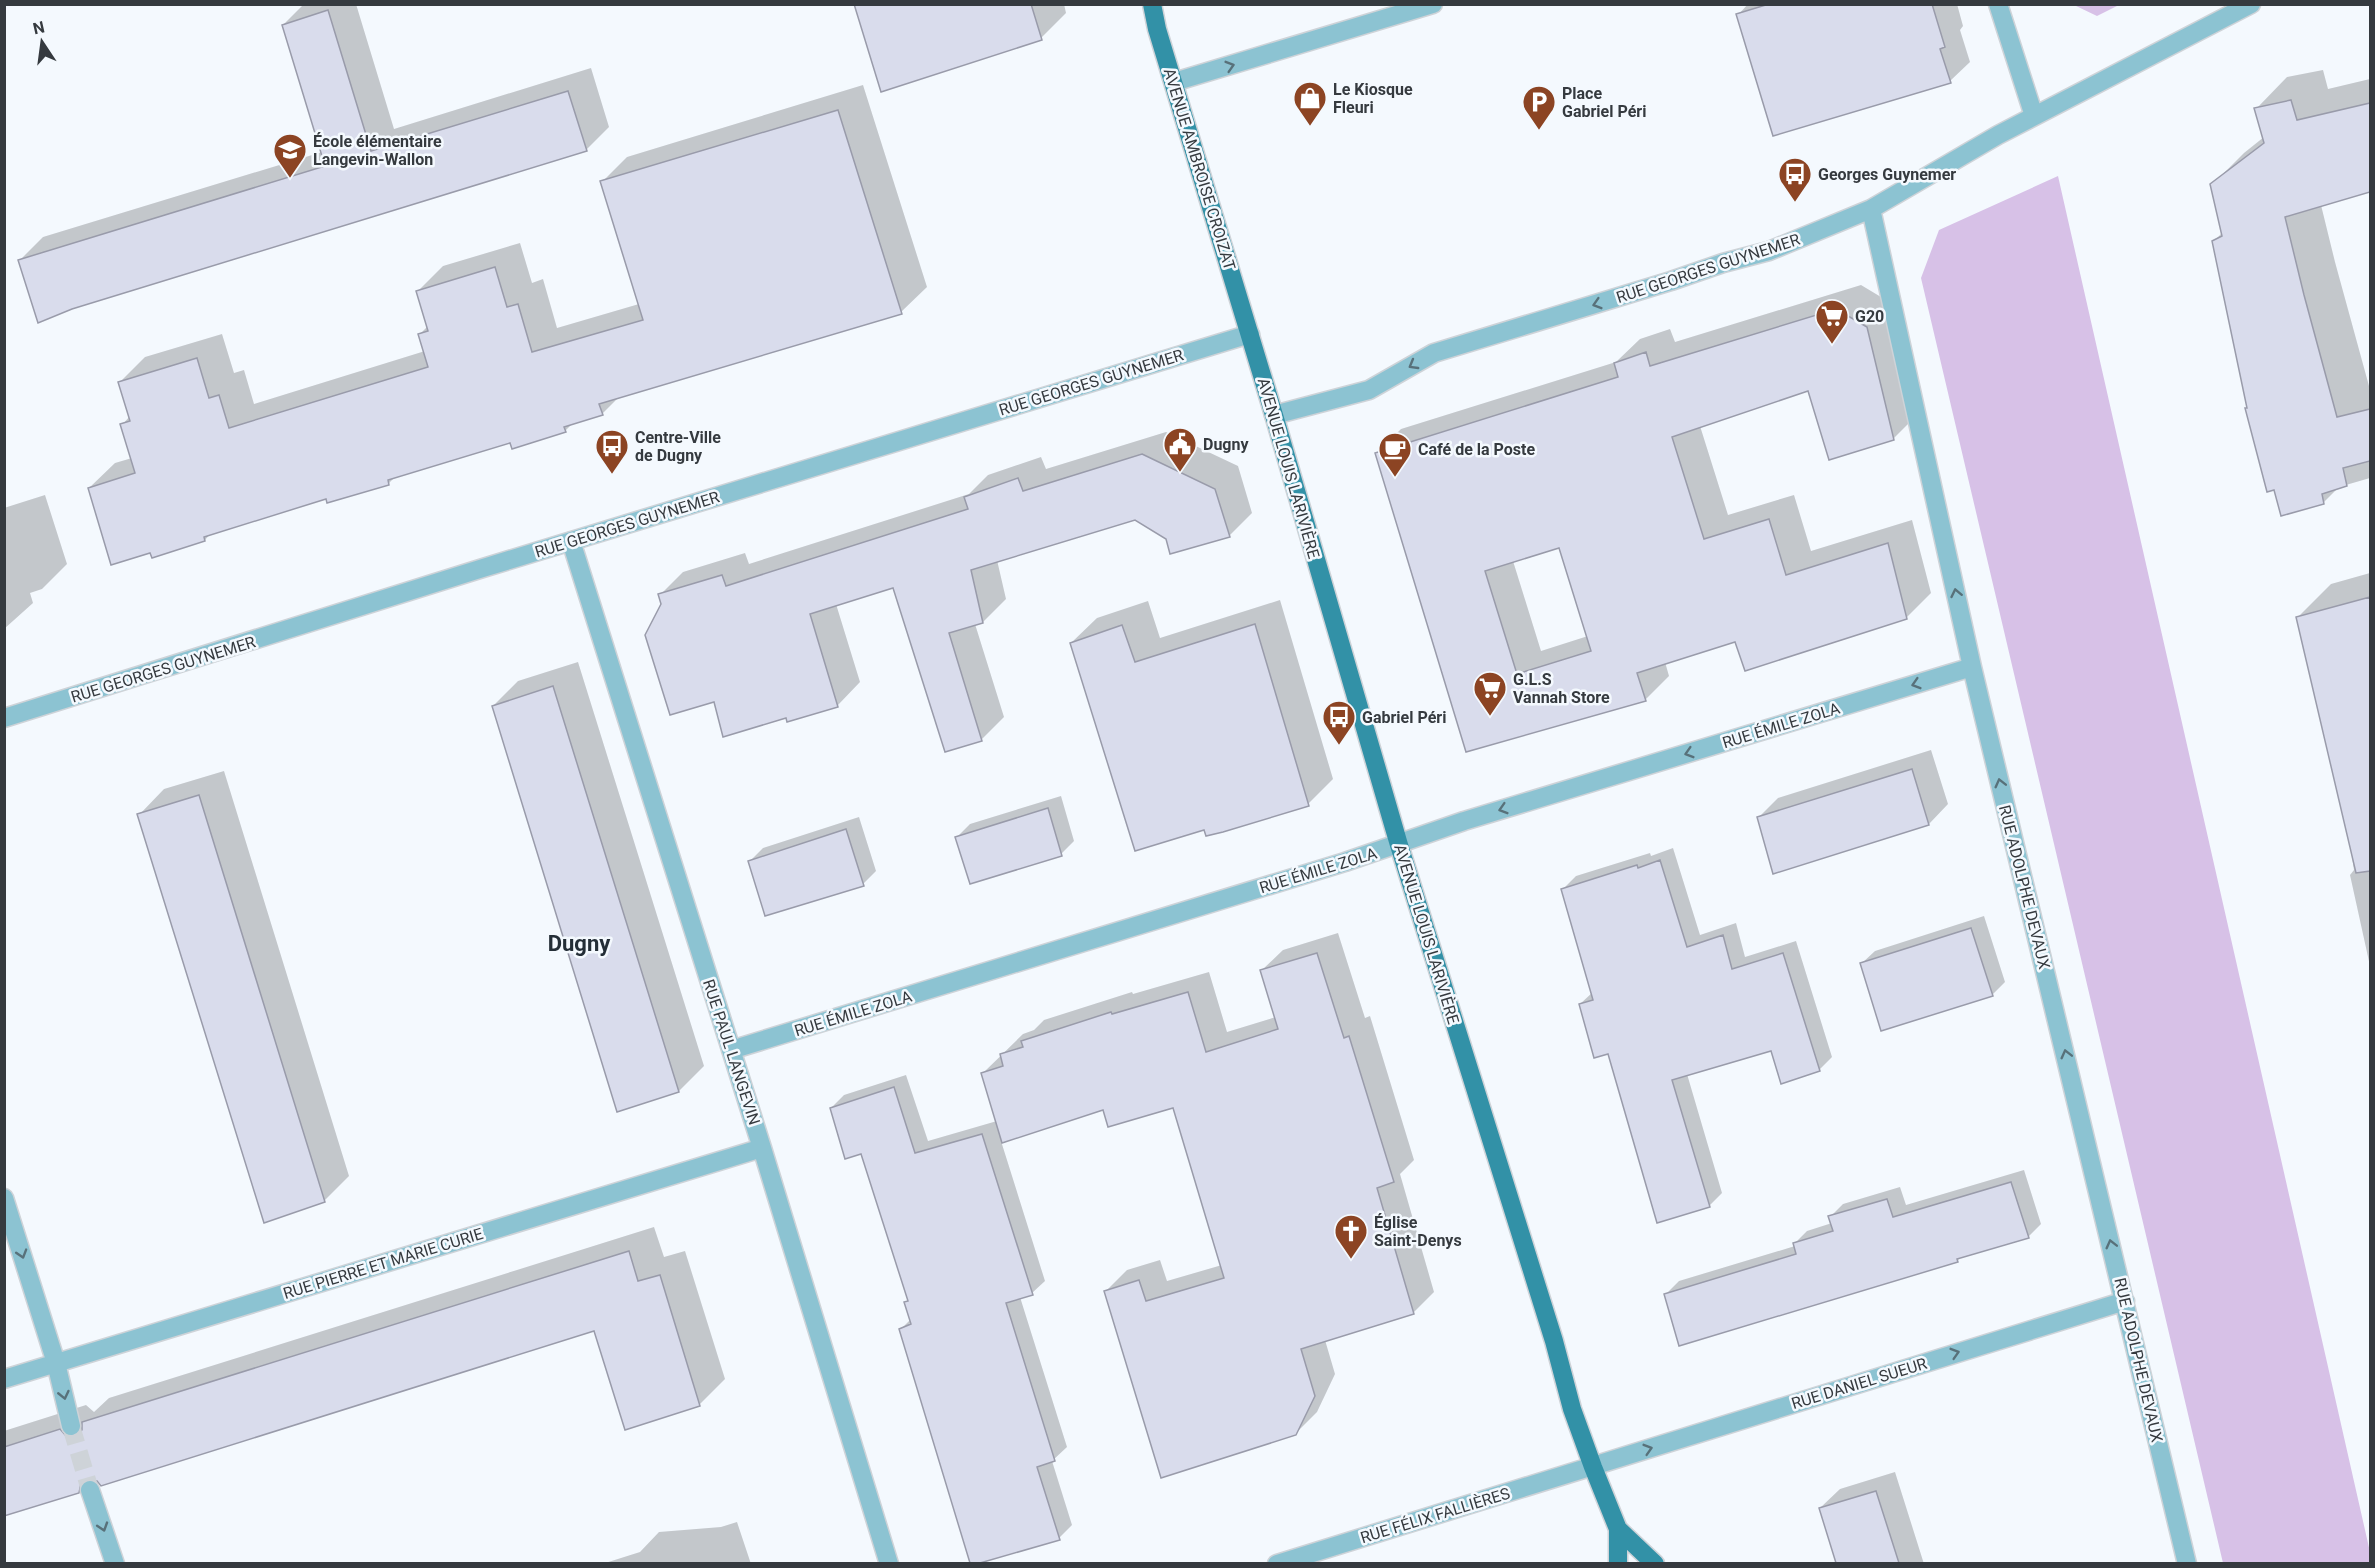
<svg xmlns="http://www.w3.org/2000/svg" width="2375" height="1568" font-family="Roboto,sans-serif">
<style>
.green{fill:#d7c1e7}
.shadow{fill:#0003;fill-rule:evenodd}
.building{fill:#d9dcec;stroke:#999baa;stroke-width:1.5;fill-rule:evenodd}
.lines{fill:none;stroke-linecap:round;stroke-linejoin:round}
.minor-tunnel{stroke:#ced3d8;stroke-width:18;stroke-dasharray:18 9;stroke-linecap:butt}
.minor-casing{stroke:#ced3d8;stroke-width:21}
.major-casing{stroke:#ced3d8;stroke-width:21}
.minor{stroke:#8cc3d2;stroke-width:18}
.major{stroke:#3291a7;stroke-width:18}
.oneway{stroke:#58717a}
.labels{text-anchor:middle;stroke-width:5;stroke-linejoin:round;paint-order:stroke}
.poi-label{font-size:16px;font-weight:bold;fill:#353a3f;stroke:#f4f9fe;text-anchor:start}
.street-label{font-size:16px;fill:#353a3f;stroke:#f4f9fe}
.district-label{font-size:22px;font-weight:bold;fill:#242e37;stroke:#f4f9fe}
</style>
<rect width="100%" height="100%" fill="#f4f9fe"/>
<path class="green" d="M 2074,5 L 2119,4 L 2119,5 L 2097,16 Z
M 2058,176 L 2370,1552 L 2370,1563 L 2223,1563 L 1921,278 L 1939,230 Z"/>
<path class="shadow" d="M 304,4 L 356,4 L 394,129 L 591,68 L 609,127 L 586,150 L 20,260 L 43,237 L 322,152 L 283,25 Z
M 862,4 L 1064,4 L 1066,13 L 1041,38 Z
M 1748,4 L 1957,4 L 1963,26 L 1960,30 L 1970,62 L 1950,81 L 1738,15 Z
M 2323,70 L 2328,89 L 2370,79 L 2370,191 L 2321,205 L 2335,262 L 2369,386 L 2370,386 L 2370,478 L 2339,487 L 2323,503 L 2248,407 L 2213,242 L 2223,232 L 2212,185 L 2244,153 L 2264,137 L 2256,109 L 2287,77 Z
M 863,85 L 927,287 L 901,312 L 619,397 L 602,414 L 573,423 L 565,431 L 511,442 L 396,476 L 389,483 L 327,497 L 211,533 L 205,540 L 151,551 L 89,488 L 115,463 L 132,458 L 122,425 L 130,416 L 120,382 L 145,357 L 222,334 L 234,373 L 244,370 L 254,404 L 425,351 L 420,334 L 428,326 L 418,291 L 443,266 L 520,243 L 532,283 L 543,279 L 557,328 L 639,304 L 602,182 L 627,157 Z
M 1861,285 L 1891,303 L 1918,414 L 1893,439 L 1809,389 L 1700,426 L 1728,515 L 1794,495 L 1811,551 L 1912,520 L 1931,593 L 1906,618 L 1736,640 L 1665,662 L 1669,676 L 1645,700 L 1467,750 L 1376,454 L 1401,429 L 1616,362 L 1640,339 L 1670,329 L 1675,342 ZM 1560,546 L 1588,636 L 1541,651 L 1513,561 Z
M 1166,432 L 1238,466 L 1252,513 L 1229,536 L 1167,538 L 1136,519 L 997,560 L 1006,599 L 983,622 L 975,624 L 1004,717 L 981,740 L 894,586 L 836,604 L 860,682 L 838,705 L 788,720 L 787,717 L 715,700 L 663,604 L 660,595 L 683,572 L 745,553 L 749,564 L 969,494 L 988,475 L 1041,457 L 1046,469 Z
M 45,495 L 67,564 L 42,589 L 30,593 L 33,603 L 4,629 L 4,508 Z
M 2370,573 L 2370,966 L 2350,875 L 2354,870 L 2349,836 L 2298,617 L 2331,584 Z
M 1280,600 L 1333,779 L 1308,804 L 1205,828 L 1071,643 L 1097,618 L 1148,601 L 1160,638 Z
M 578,662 L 704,1066 L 679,1091 L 493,706 L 518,681 Z
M 1931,750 L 1948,804 L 1929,824 L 1774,872 L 1759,817 L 1778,798 Z
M 224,771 L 349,1176 L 324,1201 L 139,815 L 164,789 Z
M 1061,796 L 1074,841 L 1061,854 L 957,837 L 970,824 Z
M 859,817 L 876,871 L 863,884 L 750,861 L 763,848 Z
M 1673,848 L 1700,935 L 1736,923 L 1745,957 L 1796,941 L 1832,1057 L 1819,1070 L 1772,1050 L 1687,1074 L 1722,1193 L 1709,1206 L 1580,1004 L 1593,992 L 1563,889 L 1576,876 L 1650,853 L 1651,856 Z
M 1984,916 L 2005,982 L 1992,995 L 1861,964 L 1875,951 Z
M 1338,933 L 1365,1018 L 1370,1016 L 1414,1160 L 1400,1174 L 1434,1292 L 1413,1313 L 1325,1340 L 1335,1374 L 1317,1412 L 1296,1433 L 1106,1291 L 1127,1270 L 1160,1260 L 1167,1281 L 1222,1265 L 1174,1106 L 1104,1108 L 1001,1141 L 1045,1281 L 1032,1293 L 1020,1297 L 1067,1447 L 1052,1461 L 1072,1525 L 1059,1538 L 972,1564 L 901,1329 L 911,1319 L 906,1303 L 909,1299 L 862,1152 L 831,1108 L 844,1095 L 906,1075 L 928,1141 L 997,1121 L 983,1073 L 1023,1034 L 1034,1030 L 1044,1020 L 1132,992 L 1133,994 L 1209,972 L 1227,1032 L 1276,1017 L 1262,970 L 1283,950 Z
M 2024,1170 L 2041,1224 L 2028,1237 L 1961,1257 L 1957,1261 L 1666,1294 L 1679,1281 L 1795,1246 L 1794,1244 L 1807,1231 L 1832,1223 L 1830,1217 L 1843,1204 L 1900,1187 L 1906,1205 Z
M 654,1227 L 664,1257 L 685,1251 L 725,1379 L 699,1405 L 595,1329 L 98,1480 L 91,1479 L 78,1492 L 4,1515 L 4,1431 L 86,1405 L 94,1412 L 109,1398 Z
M 1895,1472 L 1924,1564 L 1837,1564 L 1820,1508 L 1840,1489 Z
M 737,1522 L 751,1564 L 602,1564 L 640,1552 L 659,1532 L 721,1527 Z"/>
<path class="building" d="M 854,4 L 1031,4 L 1042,40 L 881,92 Z
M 1769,4 L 1932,4 L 1945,47 L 1940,49 L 1951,83 L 1773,136 L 1736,14 Z
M 328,10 L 371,151 L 568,91 L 587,151 L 72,309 L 38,323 L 18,260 L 325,166 L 282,25 Z
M 2291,100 L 2297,120 L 2370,103 L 2370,192 L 2285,217 L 2304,295 L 2337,417 L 2370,409 L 2370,461 L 2343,468 L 2347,486 L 2322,494 L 2324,504 L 2281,516 L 2274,490 L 2267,492 L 2245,408 L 2247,408 L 2212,241 L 2222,236 L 2210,184 L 2264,143 L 2254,108 Z
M 838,110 L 902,314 L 599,404 L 603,415 L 564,427 L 566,432 L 512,449 L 510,443 L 388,480 L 389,485 L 327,503 L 326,499 L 204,537 L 205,541 L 152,558 L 150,553 L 111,565 L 88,488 L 135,473 L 120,424 L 130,421 L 118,382 L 197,358 L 209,398 L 219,395 L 229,428 L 428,367 L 418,334 L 428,331 L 416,291 L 495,267 L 507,307 L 518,304 L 532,352 L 643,320 L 600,181 Z
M 1836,309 L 1867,327 L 1894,440 L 1829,460 L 1808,391 L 1672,437 L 1704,539 L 1769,519 L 1786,575 L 1888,543 L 1907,619 L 1745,671 L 1735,642 L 1637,673 L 1646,701 L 1466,752 L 1375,453 L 1618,377 L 1614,363 L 1646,352 L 1650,366 ZM 1559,548 L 1591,651 L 1517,674 L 1485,571 Z
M 1142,454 L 1215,489 L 1230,537 L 1170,554 L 1166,539 L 1135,520 L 971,570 L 983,623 L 949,633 L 982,741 L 945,752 L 893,588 L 810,614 L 838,707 L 787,722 L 786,718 L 723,737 L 714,702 L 670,715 L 645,635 L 661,604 L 658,594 L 722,575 L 726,586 L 968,509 L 964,497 L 1018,478 L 1023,491 Z
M 2370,597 L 2370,871 L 2356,873 L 2296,617 Z
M 1255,624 L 1309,806 L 1223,832 L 1206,836 L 1204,830 L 1135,851 L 1070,643 L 1122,625 L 1135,662 Z
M 553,686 L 679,1092 L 617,1112 L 492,706 Z
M 1912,769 L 1929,825 L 1773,874 L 1757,817 Z
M 199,795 L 325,1202 L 264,1223 L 137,814 Z
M 1048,808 L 1062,856 L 970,884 L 955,837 Z
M 846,829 L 864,886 L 765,916 L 748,861 Z
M 1660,860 L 1687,947 L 1723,935 L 1732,969 L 1783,953 L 1820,1071 L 1781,1084 L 1771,1051 L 1672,1080 L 1710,1207 L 1657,1223 L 1608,1054 L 1594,1058 L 1579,1004 L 1593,1000 L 1561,889 L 1637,865 L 1638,868 Z
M 1971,928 L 1993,996 L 1881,1031 L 1860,963 Z
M 1317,953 L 1344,1038 L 1349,1036 L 1394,1182 L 1377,1188 L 1414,1314 L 1301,1349 L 1315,1396 L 1296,1435 L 1161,1478 L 1104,1291 L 1139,1280 L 1146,1301 L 1224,1278 L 1173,1108 L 1108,1127 L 1103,1110 L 1002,1143 L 981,1073 L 1003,1066 L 1000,1054 L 1023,1047 L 1021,1041 L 1111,1012 L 1112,1014 L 1188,992 L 1206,1052 L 1278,1029 L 1260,970 Z
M 894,1087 L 915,1153 L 982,1134 L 1033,1295 L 1006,1303 L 1055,1461 L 1037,1467 L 1060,1540 L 980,1563 L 970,1563 L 899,1329 L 911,1324 L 904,1302 L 908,1301 L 861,1154 L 845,1159 L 830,1108 Z
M 2011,1182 L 2029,1238 L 1957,1259 L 1958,1262 L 1679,1346 L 1664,1294 L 1796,1254 L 1793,1243 L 1833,1231 L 1828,1216 L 1887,1199 L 1893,1217 Z
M 629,1251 L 638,1281 L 660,1275 L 700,1406 L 625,1430 L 594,1331 L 101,1486 L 97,1481 L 87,1479 L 81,1483 L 79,1493 L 4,1516 L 4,1447 L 60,1429 L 67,1437 L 74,1437 L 82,1430 L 82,1422 Z
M 1876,1491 L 1899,1563 L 1836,1563 L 1819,1508 Z"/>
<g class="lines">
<path class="minor-tunnel" d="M 71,1426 L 90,1490"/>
<g class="minor-casing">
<path id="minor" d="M 1998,4 L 2034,116
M 1174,82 L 1433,4
M 1871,209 L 1972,667 L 2187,1564
M 1274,415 L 1369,390 L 1434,353 L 1671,281 L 1723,263 L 1769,251 L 1871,209 L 1998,135 L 2251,4
M 571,541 L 762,1148 L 889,1564
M 4,718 L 483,568 L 1250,334
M 731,1050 L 1345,862 L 1464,821 L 1972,667
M 4,1198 L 56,1363 L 71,1426
M 4,1379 L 762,1148
M 90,1490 L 115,1564
M 1277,1564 L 2125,1301"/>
</g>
<g class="major-casing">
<path id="major" d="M 1152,4 L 1157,29 L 1274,415 L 1399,845 L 1554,1341 L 1572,1409 L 1593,1467 L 1618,1529 L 1618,1564
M 1618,1529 L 1655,1564"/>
</g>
<use href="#minor" class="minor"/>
<use href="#major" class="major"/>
</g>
<defs><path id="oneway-chevron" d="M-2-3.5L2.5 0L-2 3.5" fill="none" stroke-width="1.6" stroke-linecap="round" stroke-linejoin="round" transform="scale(1.5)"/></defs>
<g class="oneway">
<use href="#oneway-chevron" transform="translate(1230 66) rotate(-17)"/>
<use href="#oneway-chevron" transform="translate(1597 304) rotate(163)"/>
<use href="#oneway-chevron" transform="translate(1413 365) rotate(150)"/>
<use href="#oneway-chevron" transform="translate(1956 593) rotate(-102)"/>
<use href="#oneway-chevron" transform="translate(1916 684) rotate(163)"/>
<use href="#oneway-chevron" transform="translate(1689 753) rotate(163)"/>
<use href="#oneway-chevron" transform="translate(2000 783) rotate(-104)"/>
<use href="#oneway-chevron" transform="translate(1503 809) rotate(163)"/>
<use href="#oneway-chevron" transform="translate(2066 1054) rotate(-104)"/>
<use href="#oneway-chevron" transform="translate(2111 1244) rotate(-104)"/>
<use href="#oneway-chevron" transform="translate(22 1254) rotate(73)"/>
<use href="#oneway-chevron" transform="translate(1955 1353) rotate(-17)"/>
<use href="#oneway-chevron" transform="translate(64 1395) rotate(77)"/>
<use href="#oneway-chevron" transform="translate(1648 1449) rotate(-17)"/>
<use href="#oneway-chevron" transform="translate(103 1527) rotate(72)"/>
</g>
<defs>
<g id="shop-pin" transform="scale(1.725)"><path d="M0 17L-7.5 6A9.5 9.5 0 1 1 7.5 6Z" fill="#8c4423" stroke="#f4f9fe"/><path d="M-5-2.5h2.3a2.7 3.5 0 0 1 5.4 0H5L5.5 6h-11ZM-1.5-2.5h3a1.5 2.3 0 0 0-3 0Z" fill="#fff"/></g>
<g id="parking-pin" transform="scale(1.725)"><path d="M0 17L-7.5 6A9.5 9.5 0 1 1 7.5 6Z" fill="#8c4423" stroke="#f4f9fe"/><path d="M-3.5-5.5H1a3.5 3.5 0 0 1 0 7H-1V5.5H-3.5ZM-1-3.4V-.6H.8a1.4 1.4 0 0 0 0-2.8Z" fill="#fff"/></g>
<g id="school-pin" transform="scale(1.725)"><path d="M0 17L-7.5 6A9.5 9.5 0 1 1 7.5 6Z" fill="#8c4423" stroke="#f4f9fe"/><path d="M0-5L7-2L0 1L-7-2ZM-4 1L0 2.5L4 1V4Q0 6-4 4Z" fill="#fff"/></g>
<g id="bus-pin" transform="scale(1.725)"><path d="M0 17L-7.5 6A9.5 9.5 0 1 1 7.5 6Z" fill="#8c4423" stroke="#f4f9fe"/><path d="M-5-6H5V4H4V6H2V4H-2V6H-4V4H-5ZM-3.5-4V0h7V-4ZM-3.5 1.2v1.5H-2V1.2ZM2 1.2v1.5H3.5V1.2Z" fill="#fff"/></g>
<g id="supermarket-pin" transform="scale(1.725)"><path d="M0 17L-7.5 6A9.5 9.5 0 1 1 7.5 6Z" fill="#8c4423" stroke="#f4f9fe"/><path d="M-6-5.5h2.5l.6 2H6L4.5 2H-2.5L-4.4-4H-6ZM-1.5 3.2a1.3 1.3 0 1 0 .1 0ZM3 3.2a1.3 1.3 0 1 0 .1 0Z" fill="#fff"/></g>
<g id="civic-pin" transform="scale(1.725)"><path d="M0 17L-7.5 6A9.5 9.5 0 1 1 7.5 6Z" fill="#8c4423" stroke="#f4f9fe"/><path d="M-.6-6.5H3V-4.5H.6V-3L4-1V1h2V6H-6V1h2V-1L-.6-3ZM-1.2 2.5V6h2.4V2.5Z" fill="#fff"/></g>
<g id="cafe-pin" transform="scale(1.725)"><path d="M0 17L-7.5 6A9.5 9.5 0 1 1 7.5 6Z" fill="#8c4423" stroke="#f4f9fe"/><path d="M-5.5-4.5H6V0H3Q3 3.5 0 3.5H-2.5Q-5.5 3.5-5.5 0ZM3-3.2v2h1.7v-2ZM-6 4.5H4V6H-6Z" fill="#fff"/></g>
<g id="church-pin" transform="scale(1.725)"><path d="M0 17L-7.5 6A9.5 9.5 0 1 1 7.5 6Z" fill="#8c4423" stroke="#f4f9fe"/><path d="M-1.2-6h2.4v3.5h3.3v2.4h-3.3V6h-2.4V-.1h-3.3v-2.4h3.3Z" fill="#fff"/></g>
</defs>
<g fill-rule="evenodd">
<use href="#shop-pin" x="1310" y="98"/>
<use href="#parking-pin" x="1539" y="102"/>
<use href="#school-pin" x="290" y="150"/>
<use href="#bus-pin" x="1795" y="174"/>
<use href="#supermarket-pin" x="1832" y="316"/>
<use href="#civic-pin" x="1180" y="444"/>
<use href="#bus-pin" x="612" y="446"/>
<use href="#cafe-pin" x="1395" y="449"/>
<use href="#supermarket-pin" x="1490" y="688"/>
<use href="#bus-pin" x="1339" y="717"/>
<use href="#church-pin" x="1351" y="1231"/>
</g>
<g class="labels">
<g class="poi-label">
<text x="1333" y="95">Le Kiosque<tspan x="1333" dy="18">Fleuri</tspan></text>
<text x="1562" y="99">Place<tspan x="1562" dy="18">Gabriel Péri</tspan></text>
<text x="313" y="147">École élémentaire<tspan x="313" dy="18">Langevin-Wallon</tspan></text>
<text x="1818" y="180">Georges Guynemer</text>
<text x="1855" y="322">G20</text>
<text x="635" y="443">Centre-Ville<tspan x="635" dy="18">de Dugny</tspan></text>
<text x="1203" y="450">Dugny</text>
<text x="1418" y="455">Café de la Poste</text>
<text x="1513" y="685">G.L.S<tspan x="1513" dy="18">Vannah Store</tspan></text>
<text x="1362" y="723">Gabriel Péri</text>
<text x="1374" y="1228">Église<tspan x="1374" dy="18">Saint-Denys</tspan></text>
</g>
<g class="street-label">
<text transform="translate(1200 169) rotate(73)" y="6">AVENUE AMBROISE CROIZAT</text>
<text transform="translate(1708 268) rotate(-18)" y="6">RUE GEORGES GUYNEMER</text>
<text transform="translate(1091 382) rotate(-17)" y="6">RUE GEORGES GUYNEMER</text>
<text transform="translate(1289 468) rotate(74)" y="6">AVENUE LOUIS LARIVIÈRE</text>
<text transform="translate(627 524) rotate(-17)" y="6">RUE GEORGES GUYNEMER</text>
<text transform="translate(163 669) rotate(-17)" y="6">RUE GEORGES GUYNEMER</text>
<text transform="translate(1781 725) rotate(-17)" y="6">RUE ÉMILE ZOLA</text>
<text transform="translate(1318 870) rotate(-17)" y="6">RUE ÉMILE ZOLA</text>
<text transform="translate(2025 887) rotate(76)" y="6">RUE ADOLPHE DEVAUX</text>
<text transform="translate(1427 934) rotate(73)" y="6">AVENUE LOUIS LARIVIÈRE</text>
<text transform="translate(853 1013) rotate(-17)" y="6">RUE ÉMILE ZOLA</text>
<text transform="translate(732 1052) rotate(72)" y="6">RUE PAUL LANGEVIN</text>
<text transform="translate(383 1263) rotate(-17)" y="6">RUE PIERRE ET MARIE CURIE</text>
<text transform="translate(2139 1360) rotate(77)" y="6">RUE ADOLPHE DEVAUX</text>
<text transform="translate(1859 1383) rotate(-17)" y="6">RUE DANIEL SUEUR</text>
<text transform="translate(1435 1515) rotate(-17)" y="6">RUE FÉLIX FALLIÈRES</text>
</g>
<g class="district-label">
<text x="579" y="951">Dugny</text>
</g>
</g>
<rect width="2375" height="1568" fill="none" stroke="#353a3f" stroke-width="12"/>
<g transform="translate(42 42) rotate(347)" stroke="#f4f9fe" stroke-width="4.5" paint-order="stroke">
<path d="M0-4.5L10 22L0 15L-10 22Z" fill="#353a3f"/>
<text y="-9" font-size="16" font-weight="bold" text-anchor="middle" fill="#353a3f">N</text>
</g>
</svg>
